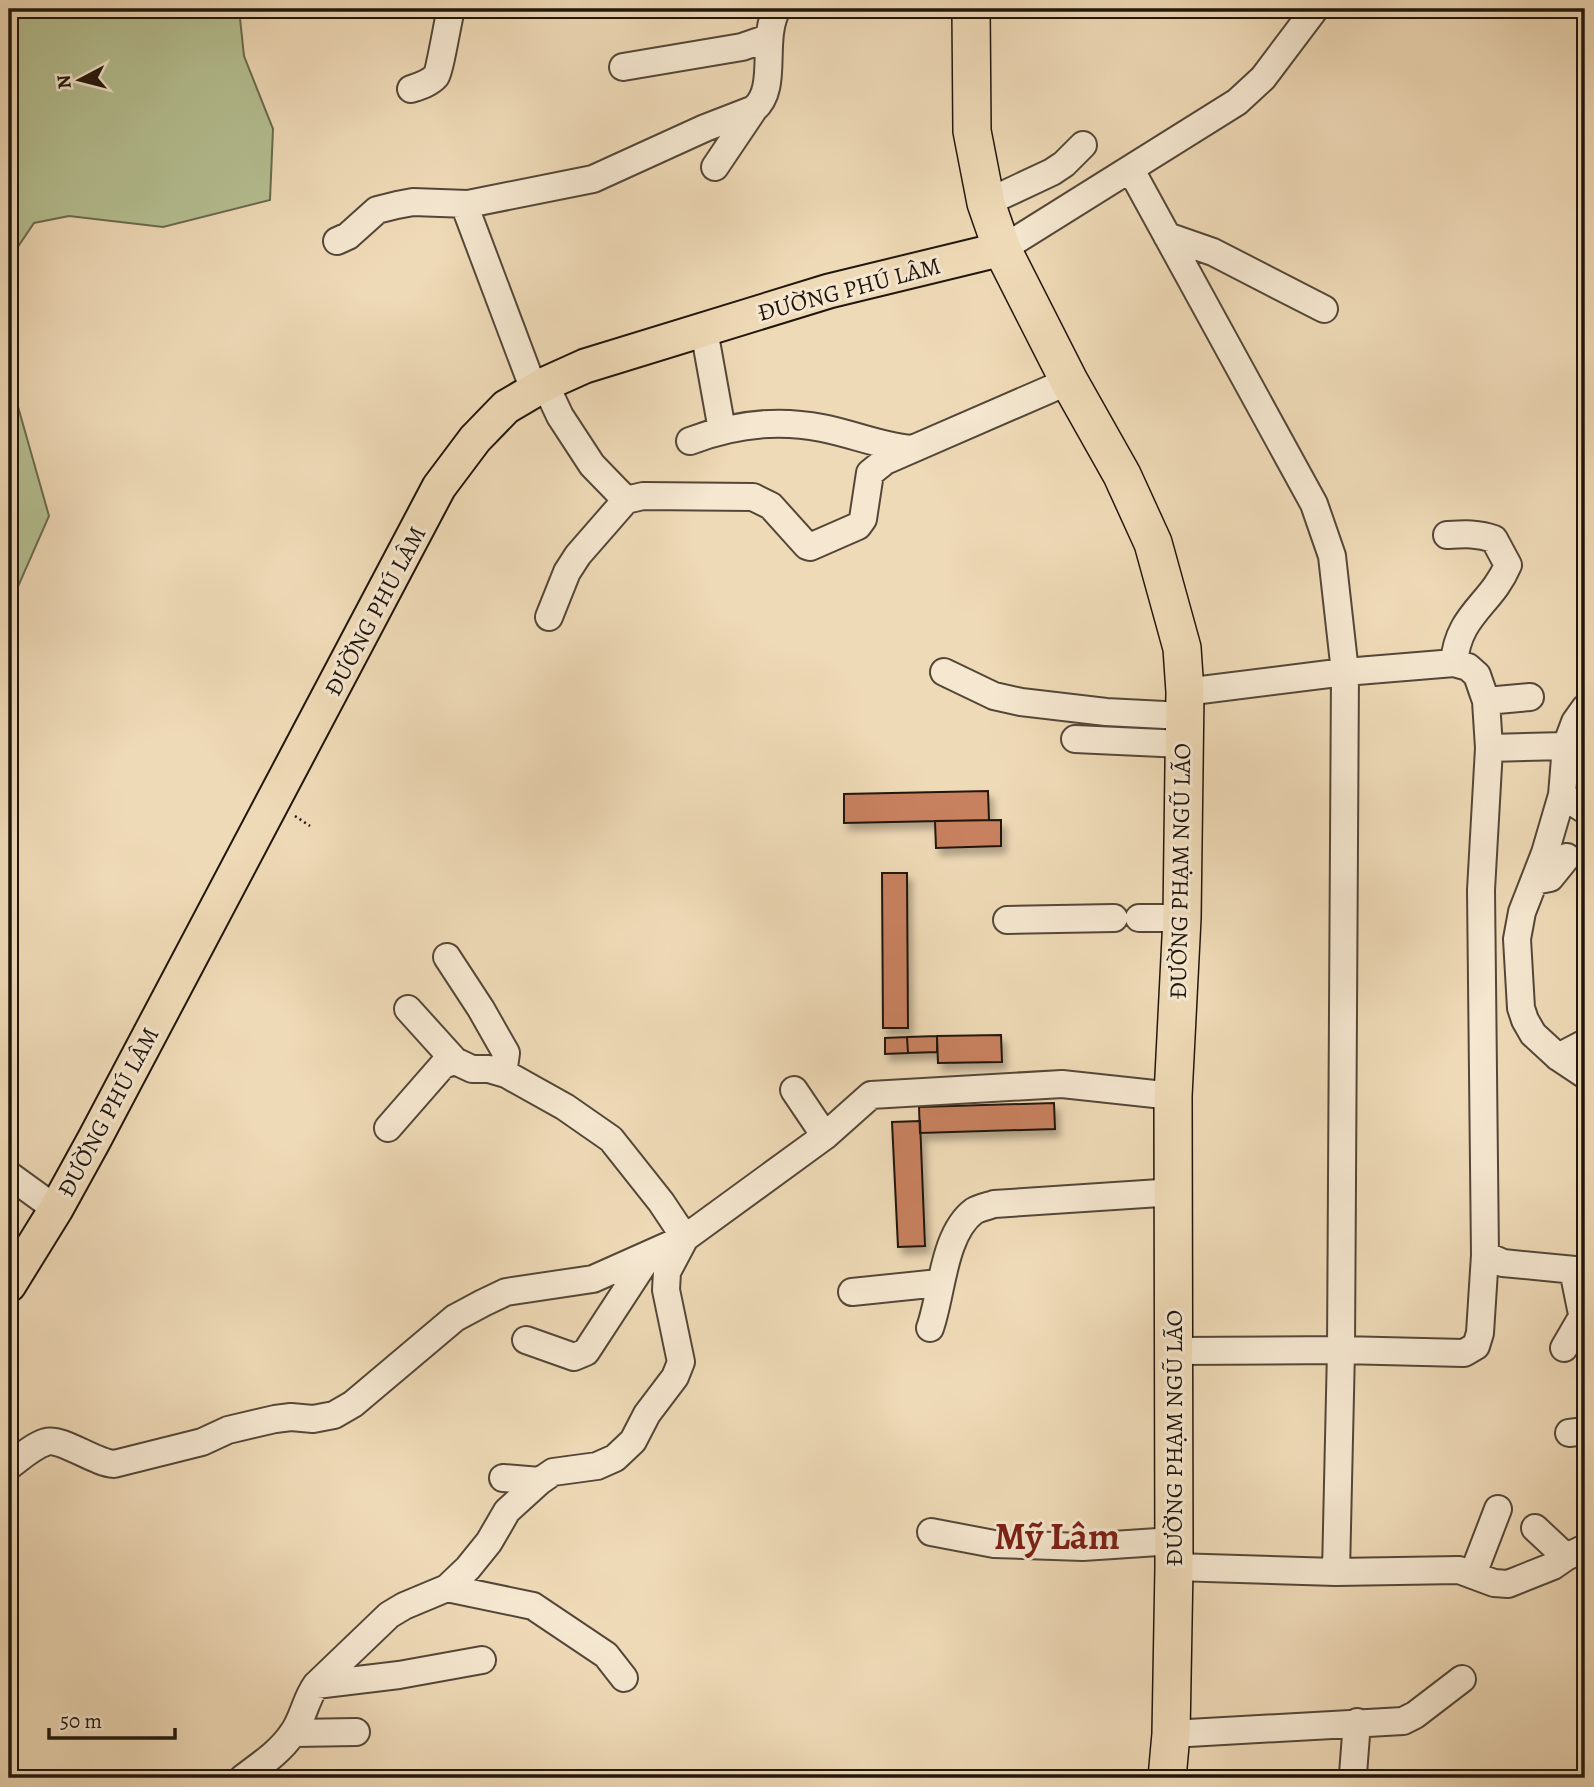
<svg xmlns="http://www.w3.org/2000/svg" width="1594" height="1787" font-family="Alegreya,serif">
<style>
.green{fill:#b5c092;stroke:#6b6b50;stroke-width:2}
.building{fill:#c8815e;stroke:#21160d;stroke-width:2;filter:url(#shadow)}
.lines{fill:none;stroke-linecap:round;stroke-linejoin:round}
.minor-casing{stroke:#544738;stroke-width:30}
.major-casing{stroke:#21160d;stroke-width:37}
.highway-casing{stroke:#21160d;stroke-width:40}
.path{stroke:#21160d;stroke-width:2.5;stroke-dasharray:2 3.5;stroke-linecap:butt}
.minor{stroke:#f5e7d0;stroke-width:26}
.major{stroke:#efdab7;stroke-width:33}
.highway{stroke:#efdab7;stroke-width:37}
.labels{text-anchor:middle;stroke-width:6;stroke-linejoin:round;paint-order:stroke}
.street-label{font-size:24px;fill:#21160d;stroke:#f5e7d0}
.town-label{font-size:38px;font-weight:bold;fill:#7a1f14;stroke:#f5e7d0}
</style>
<defs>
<filter id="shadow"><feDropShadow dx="4.5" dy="7" stdDeviation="3.5" flood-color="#0004"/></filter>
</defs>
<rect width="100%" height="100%" fill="#efdab7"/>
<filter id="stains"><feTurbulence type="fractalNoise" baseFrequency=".00286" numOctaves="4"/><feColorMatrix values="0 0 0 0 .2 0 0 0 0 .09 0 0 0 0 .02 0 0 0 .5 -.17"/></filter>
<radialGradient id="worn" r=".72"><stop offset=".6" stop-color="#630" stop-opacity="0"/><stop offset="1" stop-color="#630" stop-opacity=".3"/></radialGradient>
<path class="green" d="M 9,9 L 239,9 L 244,56 L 273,129 L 270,200 L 163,227 L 69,216 L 34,223 L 9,260 Z
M 9,375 L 49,516 L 9,607 Z"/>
<path class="building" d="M 988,791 L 989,820 L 844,823 L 844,794 Z
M 1001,820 L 1001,846 L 936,848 L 935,821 Z
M 882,873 L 907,873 L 908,1028 L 883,1028 Z
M 1001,1035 L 1002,1062 L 938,1063 L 937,1036 Z
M 937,1036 L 937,1052 L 908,1053 L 907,1037 Z
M 907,1037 L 908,1053 L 885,1054 L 885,1038 Z
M 1054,1103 L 1055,1129 L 920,1133 L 919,1107 Z
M 920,1121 L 925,1246 L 898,1247 L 892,1122 Z"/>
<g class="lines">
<g class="minor-casing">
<path id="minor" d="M 623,67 L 742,47 L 768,38
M 411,89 C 420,86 430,83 436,76 C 440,70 448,20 451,9
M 715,167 L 754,109
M 1131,170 L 1314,504 L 1332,556 L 1345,672 L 1341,1350 L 1336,1572
M 986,203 L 1052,172 L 1064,164 L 1083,145
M 468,204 L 467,212 L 534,390
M 1167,236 L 1213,252 L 1324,309
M 337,241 L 348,236 L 377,210 L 397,205 L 413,202 L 468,204 L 593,179 L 705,128 L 754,109 C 779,88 760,41 777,9
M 1002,249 L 1237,102 L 1263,78 L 1315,9
M 704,330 L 722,430
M 545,384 L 560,416 L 592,465 L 626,500
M 690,441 C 734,424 777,419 822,428 C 853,434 880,446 911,449
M 1447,535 C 1464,534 1478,533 1494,539 L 1508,565 C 1491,605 1458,614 1454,663
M 549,617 L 567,572 L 578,555 L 626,500 L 643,496 L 753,497 L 771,506 L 807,546 L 810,547 L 858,526 L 863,519 L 870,473 L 885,461 L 1069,381
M 944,672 L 994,696 L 1021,702 L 1106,712 L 1184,716
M 1486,701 L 1530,697
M 1585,708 L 1575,722 L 1566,746 L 1562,795 L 1545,853 L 1522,912 L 1517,939 L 1521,1008 L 1525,1020 L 1533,1034 L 1558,1057 L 1585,1075
M 1075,739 L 1183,744
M 1489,748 L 1566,746
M 1562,795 L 1585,810
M 1534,881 L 1550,878 L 1567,857
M 1139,918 L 1182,918
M 1007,920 L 1114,918
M 447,957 L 481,1009 L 506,1053 L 504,1067 L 499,1072
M 408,1009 L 455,1061
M 1558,1057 L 1585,1043
M 794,1090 L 825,1136
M 9,1175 L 56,1209
M 1485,1255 L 1503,1263 L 1585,1271
M 1573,1270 L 1585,1329
M 852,1292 L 939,1283
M 930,1328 C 942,1295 943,1234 974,1211 C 979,1208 988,1206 994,1204 L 1175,1192
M 526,1340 L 574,1357 L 586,1352 L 650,1254
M 1564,1348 L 1582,1317
M 1174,1351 L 1341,1350 L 1464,1353 L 1476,1346 L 1480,1333 L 1485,1255 L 1481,890 L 1489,748 L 1486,701 L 1477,675 L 1468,667 L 1454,663 L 1345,672 L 1185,692
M 1569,1433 L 1585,1431
M 9,1466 C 20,1458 33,1446 46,1442 C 61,1437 95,1463 114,1464 L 202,1442 L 228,1430 L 275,1419 L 291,1417 L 313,1419 L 334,1415 L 353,1404 L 455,1318 L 483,1303 L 506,1292 L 593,1279 L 685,1238 L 825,1136 L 871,1095 L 1062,1084 L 1173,1096
M 503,1478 L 540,1481
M 1535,1528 L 1566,1557
M 931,1532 L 994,1544 L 1083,1547 L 1173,1541
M 1174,1567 L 1336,1572 L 1459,1570 L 1494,1583 L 1508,1584 L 1553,1566 L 1566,1557 L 1585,1548
M 1473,1574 L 1498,1509
M 447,1588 L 533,1606 L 606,1655 L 624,1678
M 316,1685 L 399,1675 L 482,1660
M 294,1733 L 356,1732
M 1171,1734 L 1403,1721 L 1415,1715 L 1462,1679
M 1353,1774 L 1357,1722
M 243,1778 C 260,1765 280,1752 292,1734 C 303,1720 305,1700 316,1685 L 389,1615 L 404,1606 L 447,1588 L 468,1568 L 489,1542 L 507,1511 L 540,1481 L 553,1472 L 597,1466 L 615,1458 L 633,1441 L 647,1414 L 675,1377 L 681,1362 L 666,1290 L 667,1272 L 685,1238 L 661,1202 L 611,1139 L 565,1107 L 506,1074 L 489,1069 L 472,1069 L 455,1061 L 443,1065 L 388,1128"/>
</g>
<g class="major-casing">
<path id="major" d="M 9,1285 L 56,1209 L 94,1140 L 439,487 L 475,439 L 506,407 L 545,384 L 585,366 L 829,291 L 1002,249"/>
</g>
<g class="highway-casing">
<path id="highway" d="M 971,9 L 972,131 L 986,203 L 1002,249 L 1069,381 L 1122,475 L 1153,543 L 1182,648 L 1185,692 L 1182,918 L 1173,1096 L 1174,1567 L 1171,1734 L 1167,1778"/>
</g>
<path class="path" d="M 295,816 L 310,826"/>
<use href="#minor" class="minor"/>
<use href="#major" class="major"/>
<use href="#highway" class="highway"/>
</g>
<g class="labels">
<g class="street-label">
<text transform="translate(849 289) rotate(-15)" y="8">ĐƯỜNG PHÚ LÂM</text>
<text transform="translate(375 611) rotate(-62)" y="8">ĐƯỜNG PHÚ LÂM</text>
<text transform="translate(1180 871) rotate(-89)" y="8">ĐƯỜNG PHẠM NGŨ LÃO</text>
<text transform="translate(108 1112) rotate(-62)" y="8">ĐƯỜNG PHÚ LÂM</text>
<text transform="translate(1174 1438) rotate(-90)" y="8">ĐƯỜNG PHẠM NGŨ LÃO</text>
</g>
<g class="town-label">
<text x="1057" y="1549">Mỹ Lâm</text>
</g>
</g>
<rect width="1594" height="1787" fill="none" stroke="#efdab7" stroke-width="35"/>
<rect x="10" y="10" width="1573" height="1766" fill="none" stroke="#21160d" stroke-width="3.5"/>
<rect x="18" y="18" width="1559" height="1752" fill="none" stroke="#21160d" stroke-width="2"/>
<g transform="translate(80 80) rotate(263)" stroke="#f5e7d0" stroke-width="5" paint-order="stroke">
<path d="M0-5L12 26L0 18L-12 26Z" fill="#21160d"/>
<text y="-10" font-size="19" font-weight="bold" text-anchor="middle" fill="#21160d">N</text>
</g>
<path d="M49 1728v10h126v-10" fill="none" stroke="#21160d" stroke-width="3.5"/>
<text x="60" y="1728" font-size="21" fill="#21160d" stroke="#f5e7d0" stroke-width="5" paint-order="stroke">50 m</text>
<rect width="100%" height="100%" filter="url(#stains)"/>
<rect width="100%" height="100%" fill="url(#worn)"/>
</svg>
